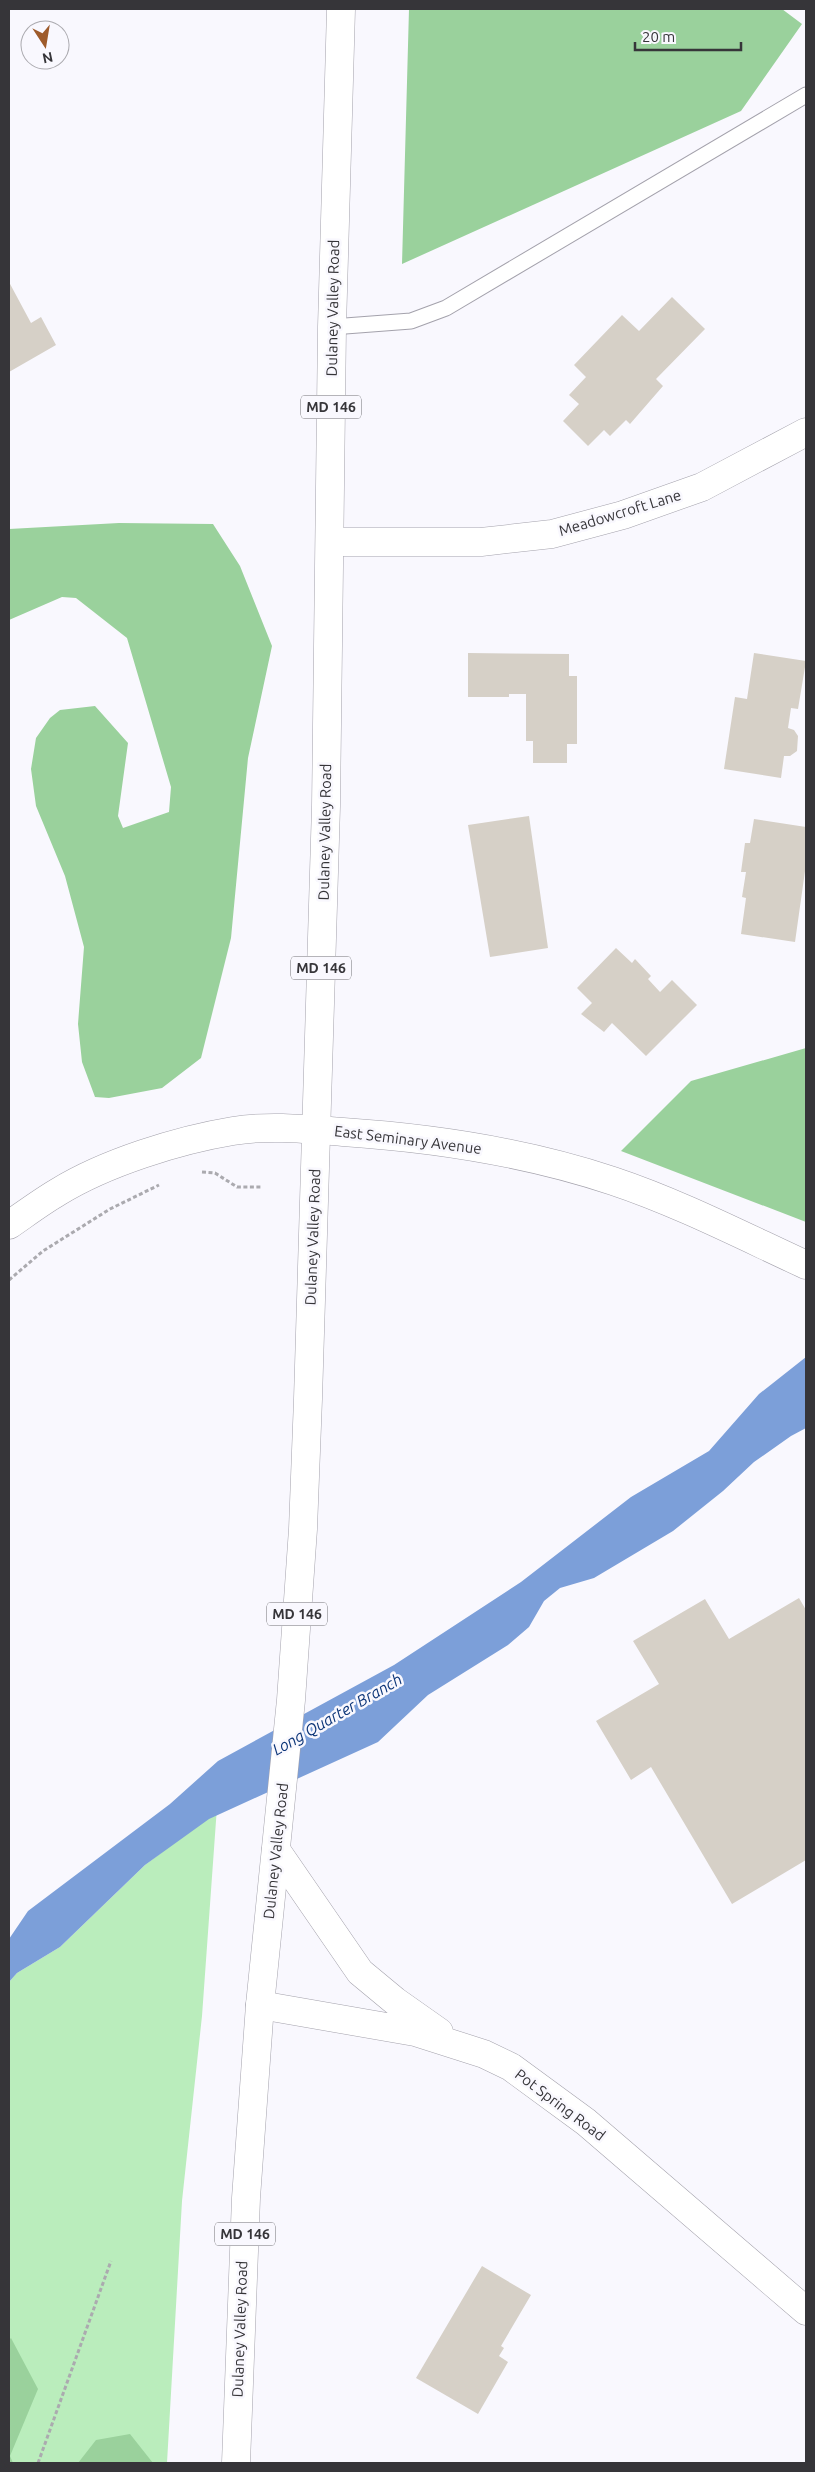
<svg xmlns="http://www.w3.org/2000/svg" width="815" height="2472" font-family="Ubuntu,sans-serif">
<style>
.green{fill:#baedbc}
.forest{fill:#9ad19c}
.water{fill:#7c9fd9}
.building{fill:#d6d0c7}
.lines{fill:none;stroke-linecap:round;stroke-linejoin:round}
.lane-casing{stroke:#a4a2ac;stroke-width:17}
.street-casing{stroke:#a4a2ac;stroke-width:29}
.secondary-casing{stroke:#a4a2ac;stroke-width:29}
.primary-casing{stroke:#a4a2ac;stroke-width:29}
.path{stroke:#abaaaf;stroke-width:3;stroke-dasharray:4 2.5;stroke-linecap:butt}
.lane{stroke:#fff;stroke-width:15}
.street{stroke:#fff;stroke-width:28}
.secondary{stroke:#fff;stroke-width:28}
.primary{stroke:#fff;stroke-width:28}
.labels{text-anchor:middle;stroke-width:5;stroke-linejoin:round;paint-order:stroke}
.shield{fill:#f9f8fe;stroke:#707074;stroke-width:1}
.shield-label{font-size:14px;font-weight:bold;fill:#363539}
.street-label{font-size:15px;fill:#363539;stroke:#f9f8fe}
.water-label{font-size:16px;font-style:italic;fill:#0c3578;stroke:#f9f8fe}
</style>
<rect width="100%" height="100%" fill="#f9f8fe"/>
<path class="green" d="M 218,1793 L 202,2016 L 182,2201 L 167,2463 L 9,2463 L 9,1982 L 17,1973 L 60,1947 L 145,1865 L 161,1853 Z"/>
<path class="forest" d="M 409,9 L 782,9 L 802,24 L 741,111 L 402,264 Z
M 119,523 L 213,524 L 240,566 L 272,646 L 248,758 L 231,938 L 201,1058 L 162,1088 L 109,1098 L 95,1097 L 82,1062 L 78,1024 L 84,947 L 65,876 L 36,806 L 31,769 L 36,738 L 50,718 L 60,710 L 95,706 L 128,743 L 118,816 L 123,828 L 169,812 L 171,787 L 127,638 L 76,598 L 62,597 L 9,620 L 9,529 Z
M 806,1048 L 806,1222 L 621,1151 L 691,1081 Z
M 11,2338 L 38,2389 L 10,2456 L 13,2463 L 9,2463 L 9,2340 Z
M 130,2434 L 153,2463 L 78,2463 L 96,2440 Z"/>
<path class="water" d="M 806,1357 L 806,1428 L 791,1436 L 754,1462 L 723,1491 L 673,1531 L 594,1578 L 560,1588 L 544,1601 L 529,1627 L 508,1645 L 428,1695 L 378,1742 L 209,1819 L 145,1865 L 60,1947 L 17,1973 L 9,1982 L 9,1939 L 28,1911 L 170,1804 L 218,1761 L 394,1665 L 521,1582 L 631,1497 L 709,1451 L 759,1394 Z"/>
<path class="building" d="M 9,282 L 31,323 L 41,317 L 56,345 L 9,372 Z
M 672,297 L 705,329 L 656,379 L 663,386 L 630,424 L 626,420 L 610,436 L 604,430 L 588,446 L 563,421 L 579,404 L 569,395 L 586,377 L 574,365 L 622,315 L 639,331 Z
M 468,653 L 569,654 L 569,676 L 577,676 L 577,744 L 567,744 L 567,763 L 533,763 L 533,741 L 526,741 L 526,694 L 509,694 L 509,697 L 468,697 Z
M 754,653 L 806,661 L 798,709 L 791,708 L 788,728 L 794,730 L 798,736 L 797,751 L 790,756 L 784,756 L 781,778 L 724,769 L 735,697 L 747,699 Z
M 529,816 L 548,948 L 490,957 L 468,825 Z
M 754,819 L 806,827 L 806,864 L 795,942 L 741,934 L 746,898 L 742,897 L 746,872 L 741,872 L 745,843 L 750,843 Z
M 616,948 L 632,963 L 635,959 L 651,976 L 648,979 L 660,992 L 672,980 L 697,1005 L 646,1056 L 612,1023 L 604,1032 L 581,1014 L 592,1003 L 577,988 Z
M 799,1598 L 806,1610 L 806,1860 L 732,1904 L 651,1767 L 631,1780 L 596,1721 L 659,1684 L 633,1641 L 705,1599 L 729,1639 Z
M 482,2266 L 531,2295 L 501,2346 L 504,2348 L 499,2356 L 508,2362 L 478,2414 L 416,2378 Z"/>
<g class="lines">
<g class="lane-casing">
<path id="lane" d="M 332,327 L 411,321 L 446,308 L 806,95"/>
</g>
<g class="street-casing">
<path id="street" d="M 330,542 L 481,542 L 552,534 L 623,515 L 702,487 L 806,432"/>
</g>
<g class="secondary-casing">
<path id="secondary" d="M 9,1225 C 25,1214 41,1202 58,1192 C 105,1163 178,1140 233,1131 C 269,1125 306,1129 343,1132 C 433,1138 526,1152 613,1181 C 679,1203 743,1236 806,1265
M 276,1850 L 360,1972 L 395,2001 L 439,2032
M 260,2005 L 415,2032 L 484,2054 L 511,2067 L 586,2122 L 806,2311"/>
</g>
<g class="primary-casing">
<path id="primary" d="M 236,2463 L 246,2198 L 260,2005 L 291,1700 L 303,1529 L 308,1399 L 326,806 L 332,327 L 341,9"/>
</g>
<path class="path" d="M 202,1172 L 215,1173 L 237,1187 L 261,1187
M 9,1280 L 43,1251 L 110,1209 L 159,1185
M 38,2463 L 111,2261"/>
<use href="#lane" class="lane"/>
<use href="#street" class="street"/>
<use href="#secondary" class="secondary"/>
<use href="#primary" class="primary"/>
</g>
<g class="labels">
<g class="shield">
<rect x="301" y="395.5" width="60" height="23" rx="4"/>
<rect x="291" y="956.5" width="60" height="23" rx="4"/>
<rect x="267" y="1602.5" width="60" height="23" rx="4"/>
<rect x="215" y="2222.5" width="60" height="23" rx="4"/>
</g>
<g class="shield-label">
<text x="331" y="412">MD 146</text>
<text x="321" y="973">MD 146</text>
<text x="297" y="1619">MD 146</text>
<text x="245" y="2239">MD 146</text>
</g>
<g class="street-label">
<text transform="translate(333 308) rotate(-89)" y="5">Dulaney Valley Road</text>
<text transform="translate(620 513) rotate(-17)" y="5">Meadowcroft Lane</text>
<text transform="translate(325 832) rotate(-89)" y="5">Dulaney Valley Road</text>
<text transform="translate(408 1140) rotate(7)" y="5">East Seminary Avenue</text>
<text transform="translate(313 1237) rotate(-88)" y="5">Dulaney Valley Road</text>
<text transform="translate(276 1851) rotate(-84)" y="5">Dulaney Valley Road</text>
<text transform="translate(560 2105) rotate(37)" y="5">Pot Spring Road</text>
<text transform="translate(240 2329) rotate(-88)" y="5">Dulaney Valley Road</text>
</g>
<g class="water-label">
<text transform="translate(337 1714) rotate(-30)" y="6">Long Quarter Branch</text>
</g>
</g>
<rect width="815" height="2472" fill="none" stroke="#363539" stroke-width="20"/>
<g transform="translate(45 45) rotate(168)"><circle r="24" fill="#f9f8fe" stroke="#abaaaf"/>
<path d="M0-4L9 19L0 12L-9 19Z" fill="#9e5b2b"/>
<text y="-8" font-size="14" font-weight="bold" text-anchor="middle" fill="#363539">N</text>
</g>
<path d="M635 42v8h106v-8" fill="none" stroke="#363539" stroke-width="2.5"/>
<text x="642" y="42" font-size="15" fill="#363539" stroke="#f9f8fe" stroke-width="4" paint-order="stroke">20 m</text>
</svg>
